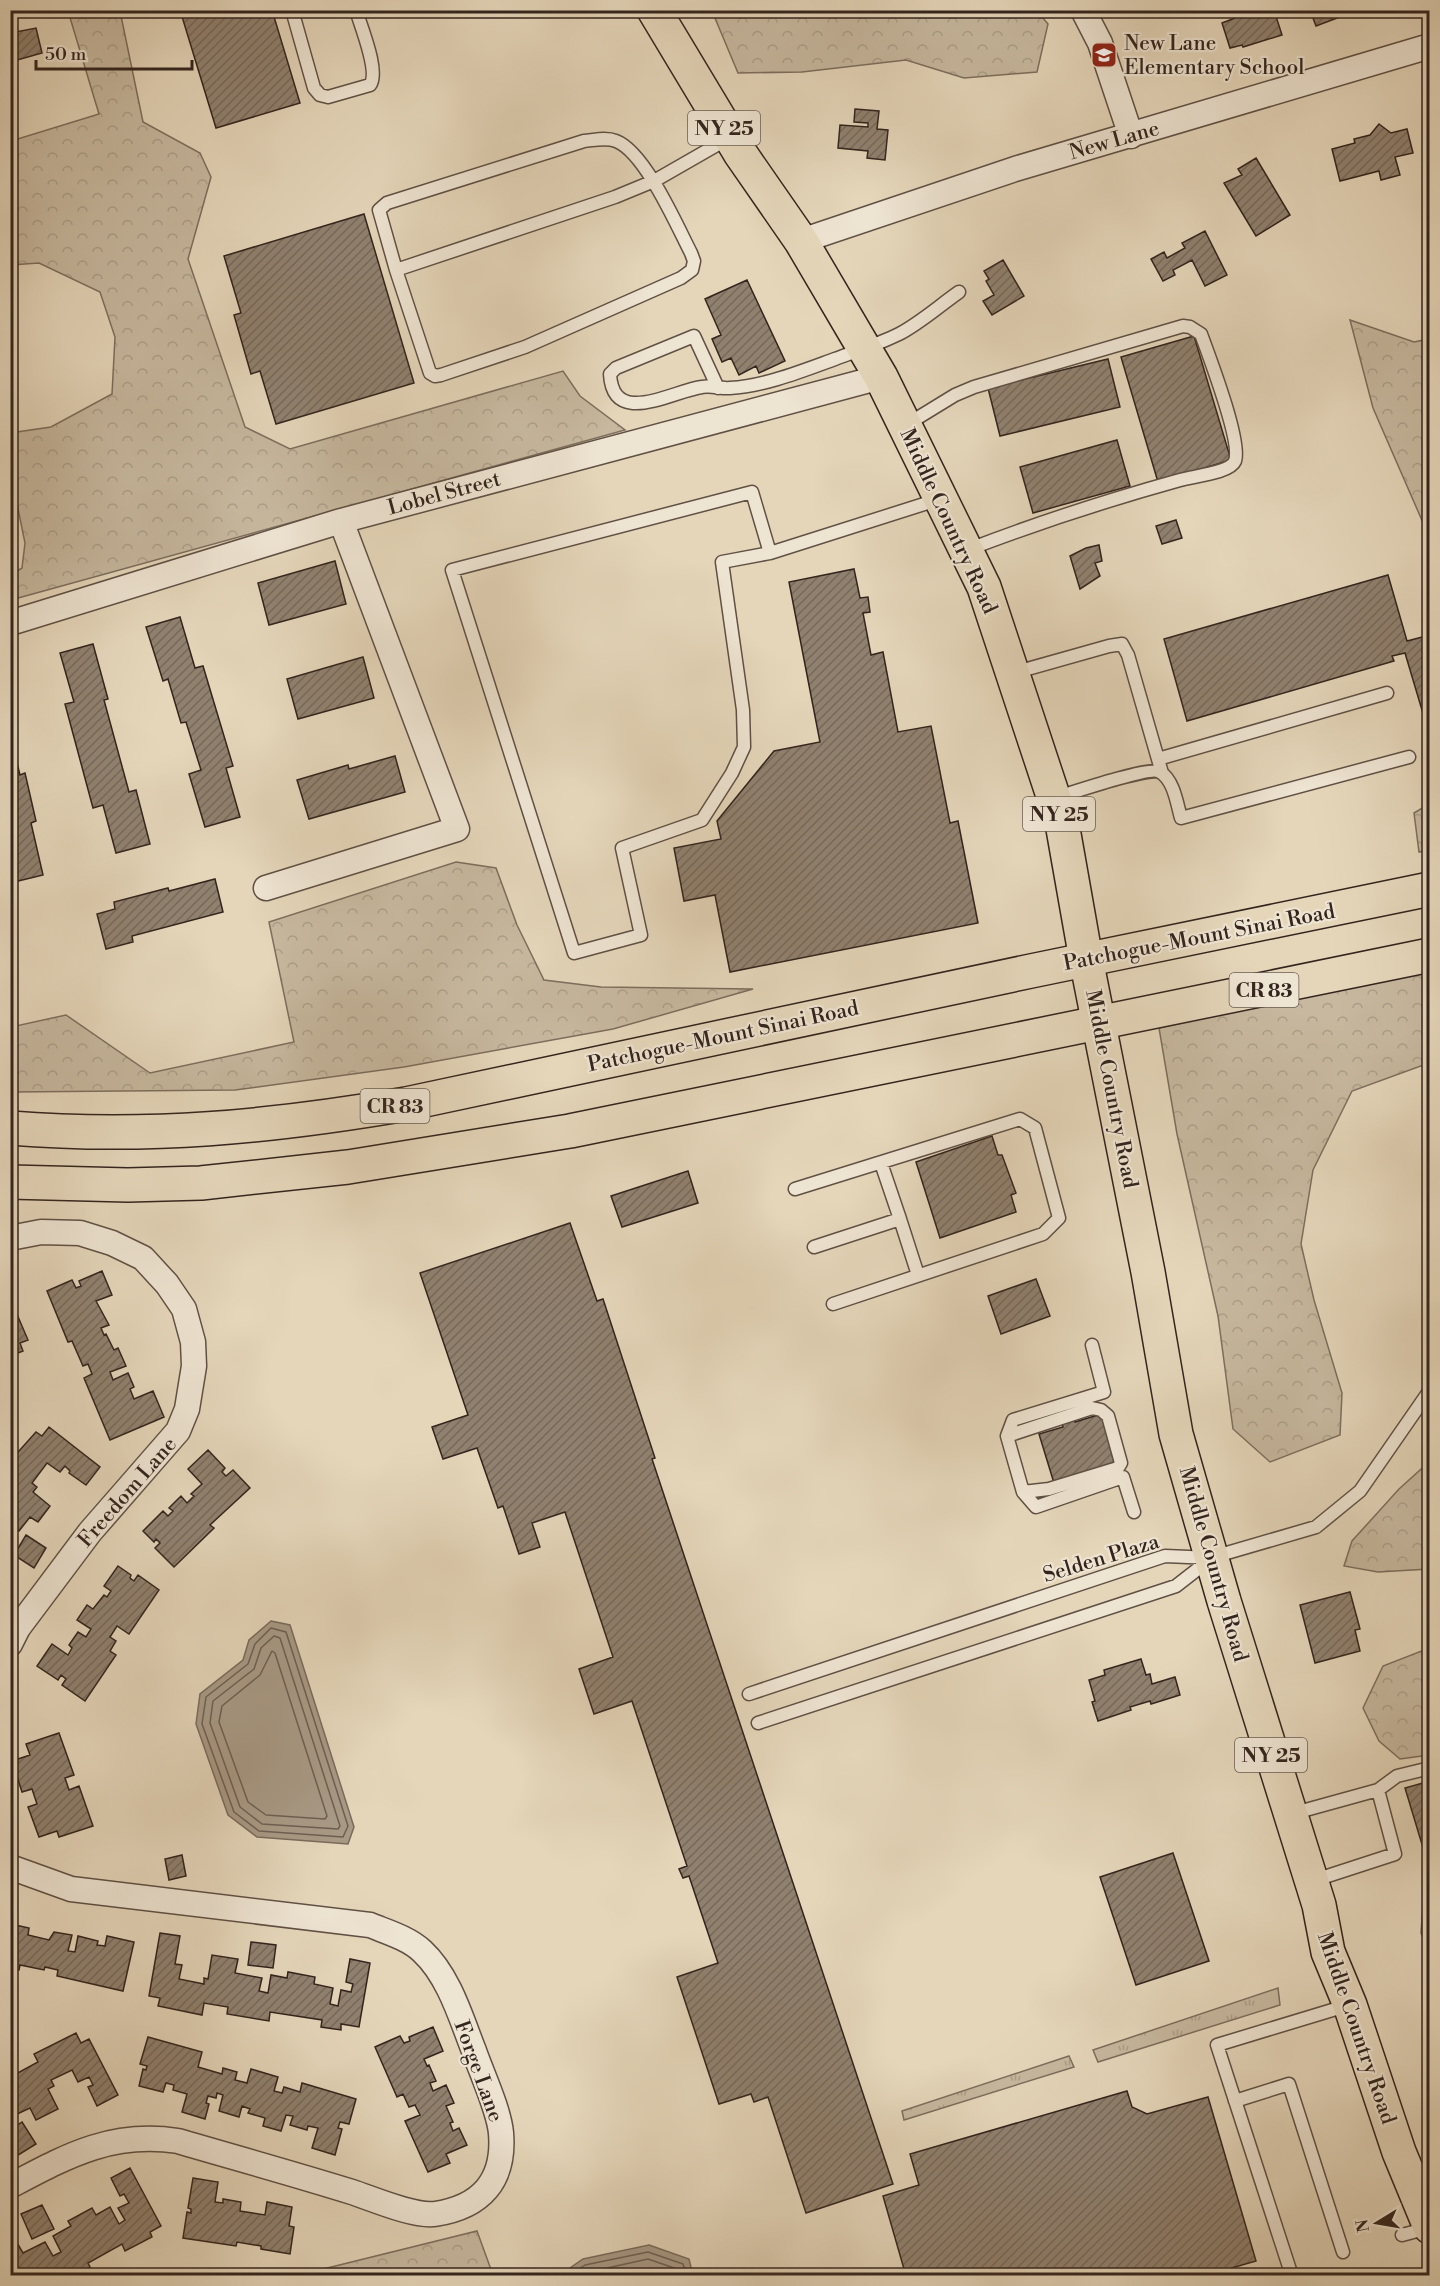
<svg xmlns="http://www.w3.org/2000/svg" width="1440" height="2286" font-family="'Libre Bodoni',serif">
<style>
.grass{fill:url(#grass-tufts);stroke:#7d6e5e;stroke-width:1.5}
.forest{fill:url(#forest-crowns);stroke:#7d6e5e;stroke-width:1.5}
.water{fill:#a89985;stroke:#796a5c;stroke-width:1.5}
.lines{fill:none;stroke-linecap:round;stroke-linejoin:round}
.shore{stroke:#6e5e52;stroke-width:1.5}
.building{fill:url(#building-hatch);stroke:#33241e;stroke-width:1.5}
.service-casing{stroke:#605045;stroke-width:15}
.minor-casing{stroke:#605045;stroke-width:27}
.primary-casing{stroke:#33241e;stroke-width:36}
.trunk-casing{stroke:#33241e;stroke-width:36}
.service{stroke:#eee4d2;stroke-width:12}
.minor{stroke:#eee4d2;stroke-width:24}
.primary{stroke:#e5d6ba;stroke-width:33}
.trunk{stroke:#e5d6ba;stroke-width:33}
.labels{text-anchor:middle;stroke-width:4.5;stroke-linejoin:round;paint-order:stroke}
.shield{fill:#eee4d2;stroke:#6b5e54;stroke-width:1.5}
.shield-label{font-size:20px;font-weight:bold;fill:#33241e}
.poi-label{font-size:21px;fill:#33241e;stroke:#eee4d2;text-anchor:start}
.street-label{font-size:21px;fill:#33241e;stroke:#eee4d2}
</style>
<defs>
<pattern id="grass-tufts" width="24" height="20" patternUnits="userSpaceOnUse" patternTransform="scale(1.5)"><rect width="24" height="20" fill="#c7b89f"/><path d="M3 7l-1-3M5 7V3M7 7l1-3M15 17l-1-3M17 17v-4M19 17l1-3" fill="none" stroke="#ab9e88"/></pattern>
<pattern id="forest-crowns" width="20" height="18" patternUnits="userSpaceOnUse" patternTransform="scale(1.5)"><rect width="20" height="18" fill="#c7b89f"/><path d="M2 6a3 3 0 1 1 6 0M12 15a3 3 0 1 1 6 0" fill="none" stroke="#ab9e88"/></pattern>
<pattern id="building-hatch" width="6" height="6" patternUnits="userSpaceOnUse" patternTransform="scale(1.5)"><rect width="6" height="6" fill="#90816f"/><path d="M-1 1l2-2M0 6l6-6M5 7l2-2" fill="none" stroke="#76695b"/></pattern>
</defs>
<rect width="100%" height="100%" fill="#e5d6ba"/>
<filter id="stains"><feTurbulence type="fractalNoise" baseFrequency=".00333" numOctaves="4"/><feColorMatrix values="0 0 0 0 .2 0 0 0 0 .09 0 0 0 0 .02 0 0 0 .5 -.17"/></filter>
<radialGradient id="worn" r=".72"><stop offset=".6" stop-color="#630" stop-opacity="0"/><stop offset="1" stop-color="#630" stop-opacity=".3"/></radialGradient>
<path class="grass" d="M 1278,1988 L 1280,2005 L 1098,2062 L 1093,2050 Z
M 1069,2056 L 1074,2067 L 904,2120 L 902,2111 Z"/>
<path class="forest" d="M 68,11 L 120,11 L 143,122 L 200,153 L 211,177 L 188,259 L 245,427 L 290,449 L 563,371 L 580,396 L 625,430 L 11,600 L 11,575 L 22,568 L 25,543 L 13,484 L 17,432 L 51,427 L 112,394 L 115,337 L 100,292 L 39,263 L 11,265 L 11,141 L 99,114 Z
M 1037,11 L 1048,24 L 1037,72 L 964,78 L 906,60 L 802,72 L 738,73 L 712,11 Z
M 1350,320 L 1414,342 L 1429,339 L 1429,530 L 1424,525 L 1373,408 Z
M 1429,804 L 1429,850 L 1419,852 L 1414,813 Z
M 456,862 L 496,868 L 517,925 L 544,980 L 601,987 L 753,989 L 613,1029 L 404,1067 L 235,1090 L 11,1092 L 11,1027 L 66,1015 L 150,1073 L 294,1042 L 269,922 Z
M 1429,967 L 1429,1063 L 1352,1091 L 1313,1170 L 1301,1244 L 1314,1300 L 1342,1393 L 1340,1435 L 1270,1462 L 1233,1429 L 1218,1316 L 1177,1134 L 1159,1028 Z
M 1429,1462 L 1429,1569 L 1378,1572 L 1344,1566 L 1352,1541 L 1399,1489 Z
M 1429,1648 L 1429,1755 L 1400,1759 L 1379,1741 L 1363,1708 L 1383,1666 Z
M 1429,1876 L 1430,1876 L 1429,1951 L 1421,1933 L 1425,1877 Z
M 477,2231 L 493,2275 L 299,2275 Z"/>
<path class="water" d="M 271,1621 L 290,1625 L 354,1827 L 348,1844 L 257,1837 L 228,1815 L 196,1724 L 200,1694 L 243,1660 L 249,1640 Z
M 649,2245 L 689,2259 L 693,2275 L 567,2275 L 570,2268 L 583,2259 Z"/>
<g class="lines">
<path class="shore" d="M 271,1628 L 286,1632 L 348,1826 L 343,1837 L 259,1831 L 234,1812 L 202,1724 L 206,1697 L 248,1664 L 255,1644 Z
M 274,1636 L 280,1638 L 340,1826 L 338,1829 L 262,1824 L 240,1807 L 210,1723 L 213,1701 L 254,1669 L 261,1648 Z
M 272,1651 L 275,1653 L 327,1816 L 325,1819 L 266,1815 L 248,1802 L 219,1722 L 222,1706 L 260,1675 Z
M 574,2276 L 576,2271 L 585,2265 L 648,2252 L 683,2264 L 687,2276
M 583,2276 L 589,2272 L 648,2259 L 677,2269 L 679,2276"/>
</g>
<path class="building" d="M 180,10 L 272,10 L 300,103 L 216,128 Z
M 1261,10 L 1274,10 L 1282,35 L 1243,47 L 1242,45 L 1230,48 L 1222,23 L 1235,18 L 1234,15 L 1248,11 L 1249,15 Z
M 1310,10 L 1343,10 L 1345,15 L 1316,26 Z
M 36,28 L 42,53 L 10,62 L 10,33 Z
M 855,109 L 879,111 L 877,129 L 888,130 L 885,160 L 867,158 L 868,151 L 838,148 L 840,125 L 868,127 L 868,123 L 854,122 Z
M 1379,124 L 1391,133 L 1407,129 L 1413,153 L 1395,157 L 1400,175 L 1381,180 L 1379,171 L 1340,181 L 1332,149 L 1355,143 L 1354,139 L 1370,135 Z
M 1256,158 L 1290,215 L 1256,236 L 1224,183 L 1242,175 L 1238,169 Z
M 364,214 L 414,383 L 276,424 L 260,371 L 251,374 L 234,315 L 241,313 L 224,256 Z
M 1205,231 L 1227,275 L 1205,286 L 1192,260 L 1173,270 L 1175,275 L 1163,281 L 1151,259 L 1164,252 L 1167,258 L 1185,248 L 1182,243 Z
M 1003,260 L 1024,296 L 992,315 L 983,301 L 994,295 L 986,281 L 989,279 L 984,271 Z
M 747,280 L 785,361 L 759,373 L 756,366 L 739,375 L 731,358 L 722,362 L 712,339 L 721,335 L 705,299 Z
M 1194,336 L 1231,460 L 1158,482 L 1121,357 Z
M 1108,359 L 1120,407 L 1000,436 L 988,388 Z
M 1117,440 L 1130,486 L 1033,513 L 1020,467 Z
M 1176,520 L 1182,538 L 1162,544 L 1156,526 Z
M 1099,545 L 1102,561 L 1095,563 L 1100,576 L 1080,589 L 1070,556 L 1086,548 Z
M 335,561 L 346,604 L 269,625 L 258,583 Z
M 854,569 L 860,598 L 868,597 L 870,612 L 863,613 L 871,655 L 883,652 L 898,732 L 931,726 L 950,823 L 958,821 L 978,923 L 730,972 L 715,895 L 684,901 L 674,848 L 721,839 L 717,821 L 774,751 L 820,742 L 789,582 Z
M 1388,575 L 1407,641 L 1430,635 L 1430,737 L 1405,653 L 1392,656 L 1394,661 L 1187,721 L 1164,639 Z
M 180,617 L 195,668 L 203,666 L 233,766 L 226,768 L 240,817 L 205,827 L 189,774 L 201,770 L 186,722 L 181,723 L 168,679 L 163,681 L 146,627 Z
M 93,644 L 108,699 L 104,700 L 129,792 L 136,790 L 150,844 L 116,853 L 103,805 L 93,808 L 65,704 L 74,702 L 60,653 Z
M 363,657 L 374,698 L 298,719 L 287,679 Z
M 10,734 L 20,775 L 25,773 L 36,821 L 31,823 L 43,875 L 10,883 Z
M 395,756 L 405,792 L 309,819 L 297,780 L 348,765 L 349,769 Z
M 215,879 L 223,912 L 132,936 L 133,942 L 106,949 L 97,914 L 115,909 L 114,902 L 168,888 L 169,891 Z
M 992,1136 L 998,1155 L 1002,1155 L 1016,1193 L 1011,1195 L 1016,1212 L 940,1238 L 916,1162 Z
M 688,1171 L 698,1203 L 622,1227 L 611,1196 Z
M 570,1223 L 597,1301 L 603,1299 L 655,1458 L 652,1459 L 893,2184 L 806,2213 L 768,2097 L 754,2102 L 751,2094 L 719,2104 L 677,1977 L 718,1963 L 689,1876 L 683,1878 L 679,1869 L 687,1866 L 632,1701 L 594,1714 L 579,1669 L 613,1657 L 565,1512 L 532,1523 L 540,1547 L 519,1554 L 503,1506 L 498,1508 L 477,1448 L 443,1459 L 432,1427 L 468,1415 L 420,1273 Z
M 102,1271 L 112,1295 L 96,1301 L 109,1325 L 101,1328 L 104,1335 L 106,1334 L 114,1350 L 118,1348 L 126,1366 L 110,1372 L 113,1380 L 128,1373 L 134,1387 L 130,1389 L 134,1399 L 153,1391 L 164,1417 L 110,1440 L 84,1378 L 92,1374 L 88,1364 L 83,1366 L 72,1341 L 68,1342 L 47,1291 L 72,1280 L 76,1288 L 81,1286 L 79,1281 Z
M 1036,1279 L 1050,1316 L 1001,1334 L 988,1296 Z
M 10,1298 L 28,1340 L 20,1343 L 23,1351 L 10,1356 Z
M 1101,1414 L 1116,1466 L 1054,1483 L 1039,1434 L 1063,1427 L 1062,1422 L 1074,1418 L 1075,1422 Z
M 49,1427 L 100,1467 L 86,1485 L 69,1473 L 70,1471 L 65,1466 L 60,1472 L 47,1463 L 32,1483 L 37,1487 L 33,1492 L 50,1506 L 38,1522 L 30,1517 L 19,1531 L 16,1529 L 10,1536 L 10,1479 L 14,1474 L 10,1471 L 10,1461 L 36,1432 L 42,1436 Z
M 208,1450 L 225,1468 L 222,1472 L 226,1476 L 233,1470 L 250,1488 L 210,1525 L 214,1528 L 174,1567 L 155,1548 L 160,1543 L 156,1539 L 154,1542 L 143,1531 L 163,1511 L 168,1516 L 173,1511 L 169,1508 L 181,1496 L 187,1503 L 194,1496 L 191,1494 L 202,1484 L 188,1469 Z
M 26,1535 L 46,1548 L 34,1568 L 14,1555 Z
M 118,1566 L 131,1575 L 130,1578 L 134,1581 L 138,1575 L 159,1590 L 129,1634 L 117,1626 L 110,1637 L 116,1641 L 110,1651 L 116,1655 L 85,1701 L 62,1685 L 66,1679 L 61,1675 L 58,1680 L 37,1666 L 52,1644 L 68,1655 L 72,1648 L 69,1645 L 78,1632 L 86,1637 L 91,1629 L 77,1620 L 87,1605 L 93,1609 L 104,1595 L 107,1597 L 111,1591 L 104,1586 Z
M 1350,1592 L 1360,1629 L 1355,1630 L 1360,1651 L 1315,1663 L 1300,1605 Z
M 1141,1659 L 1146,1675 L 1150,1674 L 1152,1684 L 1175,1677 L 1180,1695 L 1151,1704 L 1150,1701 L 1130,1707 L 1131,1710 L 1098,1721 L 1092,1702 L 1095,1701 L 1089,1680 L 1105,1675 L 1104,1670 Z
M 59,1733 L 74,1775 L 65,1778 L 69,1790 L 79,1786 L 93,1826 L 59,1837 L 57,1831 L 39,1837 L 28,1807 L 37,1804 L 32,1789 L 22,1792 L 12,1761 L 30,1755 L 26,1744 Z
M 1430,1781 L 1430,1861 L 1427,1861 L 1405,1788 Z
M 1173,1853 L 1209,1961 L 1136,1985 L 1100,1877 Z
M 182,1855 L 186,1876 L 169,1880 L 165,1859 Z
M 11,1924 L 29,1928 L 28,1935 L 49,1940 L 54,1932 L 72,1935 L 68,1951 L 75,1952 L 78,1936 L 98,1941 L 97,1945 L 105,1946 L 107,1936 L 134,1942 L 123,1991 L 57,1976 L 58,1970 L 45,1967 L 44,1970 L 20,1965 L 19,1970 L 10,1969 Z
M 160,1933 L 180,1936 L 175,1964 L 182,1965 L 179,1979 L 204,1984 L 204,1978 L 208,1979 L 212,1955 L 238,1959 L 235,1973 L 262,1978 L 259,1991 L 268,1993 L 271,1975 L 287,1978 L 288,1972 L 315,1977 L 314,1984 L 333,1988 L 330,2004 L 338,2006 L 341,1990 L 351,1992 L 353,1984 L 346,1982 L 350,1959 L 370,1963 L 359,2027 L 341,2024 L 341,2030 L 321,2027 L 322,2020 L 270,2012 L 269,2021 L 227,2014 L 228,2007 L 204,2003 L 202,2015 L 158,2006 L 160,1998 L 149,1996 Z
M 251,1942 L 276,1945 L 273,1968 L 248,1965 Z
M 433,2027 L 443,2051 L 424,2059 L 427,2066 L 429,2065 L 436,2081 L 430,2083 L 433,2091 L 446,2085 L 454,2103 L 446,2106 L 453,2122 L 450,2123 L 453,2131 L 459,2128 L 467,2145 L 446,2154 L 450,2163 L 428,2172 L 405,2121 L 420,2115 L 415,2105 L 409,2107 L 403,2094 L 397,2097 L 375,2047 L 400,2036 L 404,2043 L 410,2041 L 409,2037 Z
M 76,2033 L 81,2043 L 89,2039 L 118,2095 L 97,2106 L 88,2087 L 93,2085 L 89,2077 L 78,2082 L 72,2070 L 51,2080 L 54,2086 L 48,2089 L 58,2109 L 36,2120 L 30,2108 L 15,2115 L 13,2111 L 10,2112 L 10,2070 L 13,2069 L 16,2074 L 38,2062 L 34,2054 Z
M 148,2037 L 202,2052 L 198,2067 L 222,2074 L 223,2068 L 237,2072 L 235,2080 L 247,2083 L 251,2069 L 278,2077 L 274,2091 L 282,2093 L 284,2087 L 300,2092 L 302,2083 L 356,2099 L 349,2124 L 340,2122 L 338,2128 L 342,2129 L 335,2155 L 312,2148 L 318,2128 L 308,2126 L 307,2130 L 290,2125 L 293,2116 L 286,2115 L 281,2131 L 263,2126 L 265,2118 L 248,2113 L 250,2109 L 242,2106 L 239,2117 L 219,2111 L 223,2095 L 217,2093 L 216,2098 L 208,2096 L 206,2103 L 209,2104 L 205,2119 L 182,2112 L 187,2094 L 173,2090 L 174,2085 L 166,2083 L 163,2092 L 139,2086 L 143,2069 L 146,2070 L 147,2066 L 140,2064 Z
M 1127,2091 L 1132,2107 L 1147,2114 L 1208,2097 L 1256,2261 L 1204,2276 L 906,2276 L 883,2196 L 919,2185 L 910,2154 Z
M 22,2122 L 36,2144 L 15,2157 L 10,2150 L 10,2130 Z
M 130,2168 L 161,2226 L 150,2232 L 152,2237 L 125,2251 L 122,2244 L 88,2263 L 90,2267 L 75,2276 L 10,2276 L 10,2244 L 16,2241 L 23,2253 L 45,2242 L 53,2256 L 61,2252 L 53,2236 L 71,2226 L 68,2221 L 92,2208 L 96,2215 L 110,2207 L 119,2224 L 125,2220 L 118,2208 L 129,2203 L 124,2194 L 120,2196 L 111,2178 Z
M 193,2178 L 218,2182 L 215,2202 L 223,2203 L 223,2199 L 241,2202 L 240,2211 L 265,2215 L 267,2202 L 292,2207 L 289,2226 L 294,2227 L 290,2254 L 261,2249 L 261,2246 L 237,2242 L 236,2246 L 183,2238 L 187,2212 L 191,2213 L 191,2209 L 188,2208 Z
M 42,2205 L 54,2229 L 32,2239 L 21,2214 Z"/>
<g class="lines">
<g class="service-casing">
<path id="service" d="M 292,10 L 314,88 L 320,95 L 328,97 L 370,85 C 380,72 361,27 356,10
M 396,270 L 430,373 L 435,376 L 441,375 L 525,347 L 681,278 L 692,270 L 694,261 L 691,253 C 677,226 645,152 616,141 C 606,137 595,140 584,141 L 387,203 L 379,210 L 396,270 L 615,197 L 649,183 L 654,181 L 729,138
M 718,388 L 694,336 L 616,368 L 610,374 C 613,428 672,391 702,387 C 711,385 721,389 730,388 C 765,386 802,371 835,359 C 856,351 879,344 899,334 C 920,323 939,306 959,292
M 906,425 L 955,395 L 974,387 L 1183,326 L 1190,327 L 1201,334 C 1209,356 1242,442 1235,461 C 1230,473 1193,476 1180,480 C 1108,500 1037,523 967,550
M 770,553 L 752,492 L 452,570 L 574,953 L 641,935 L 622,848 L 702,820 L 732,773 L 744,747 L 743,710 L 722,562 L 770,553 L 940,499
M 1013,673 L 1109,646 L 1122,644 L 1128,655 L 1162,773
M 1158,759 L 1387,693
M 1055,798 C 1071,793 1151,766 1160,772 C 1174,780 1177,804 1181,818 L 1409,757
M 881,1163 L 900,1219
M 795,1189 L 1020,1119 L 1035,1128 L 1059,1218 L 1043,1234 L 833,1304
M 814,1247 L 900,1219 L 918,1275
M 1092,1345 L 1104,1392 L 1013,1420 L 1007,1436 L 1023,1492 L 1036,1507 L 1123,1477 L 1134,1512
M 1007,1436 L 1092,1408 L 1101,1410 L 1108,1416 L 1121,1463 L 1118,1468 L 1049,1489 L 1023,1492
M 1213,1557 L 1316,1527 L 1360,1491 L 1430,1390
M 749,1694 L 1165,1556 L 1212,1558 L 1176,1586 L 758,1723
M 1378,1790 L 1397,1776 L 1430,1768
M 1291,1814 L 1378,1790 L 1395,1854 L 1312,1881
M 1235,2101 L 1289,2084 L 1343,2252
M 1402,2235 L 1428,2228
M 1292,2276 L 1217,2045 L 1349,2005"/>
</g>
<g class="minor-casing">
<path id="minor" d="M 1083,10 L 1100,43 L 1131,136
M 801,241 L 1015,169 L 1430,46
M 10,623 L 341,521 L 881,377
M 266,888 L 457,829 L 341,521
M 10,1238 L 41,1232 L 80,1233 L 112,1243 L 143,1258 L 167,1284 L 184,1309 L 193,1342 L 194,1366 L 187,1409 L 178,1431 L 90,1532 L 18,1628 L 10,1644
M 10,1867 L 71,1889 L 370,1925 C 387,1932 408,1938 422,1951 C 449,1976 461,2018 474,2051 C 482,2074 499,2110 501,2133 C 505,2181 481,2207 435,2214 C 415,2217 373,2199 352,2192 C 294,2174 236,2158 178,2141 C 111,2131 67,2156 10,2186"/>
</g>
<g class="primary-casing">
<path id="primary" d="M 654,10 L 740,153 L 801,241 L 881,377 L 984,587 L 1062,823 L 1086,959 L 1148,1272 L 1176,1434 L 1224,1601 L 1319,1905 L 1328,1952 L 1350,2005 L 1399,2152 L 1430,2227"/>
</g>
<g class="trunk-casing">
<path id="trunk" d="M 10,1128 C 147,1139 271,1127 406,1104 L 1031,971 L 1430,889
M 10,1182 L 128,1185 L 201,1183 L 348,1167 L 570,1131 L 1430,955"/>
</g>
<use href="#service" class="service"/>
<use href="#minor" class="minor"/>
<use href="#primary" class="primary"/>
<use href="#trunk" class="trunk"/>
</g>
<defs>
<g id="school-square" transform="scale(1.35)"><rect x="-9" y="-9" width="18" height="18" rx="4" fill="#8f2418" stroke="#eee4d2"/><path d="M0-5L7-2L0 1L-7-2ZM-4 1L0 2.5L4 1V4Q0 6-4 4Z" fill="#fff"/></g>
</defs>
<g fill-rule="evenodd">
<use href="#school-square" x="1104" y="55"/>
</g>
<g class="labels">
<g class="shield">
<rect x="688" y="111" width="72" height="34" rx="4.5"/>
<rect x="1023" y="797" width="72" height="34" rx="4.5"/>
<rect x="1229.5" y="973" width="69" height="34" rx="4.5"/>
<rect x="360.5" y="1089" width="69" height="34" rx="4.5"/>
<rect x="1235" y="1738" width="72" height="34" rx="4.5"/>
</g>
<g class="shield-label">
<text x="724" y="135">NY 25</text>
<text x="1059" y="821">NY 25</text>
<text x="1264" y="997">CR 83</text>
<text x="395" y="1113">CR 83</text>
<text x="1271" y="1762">NY 25</text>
</g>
<g class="poi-label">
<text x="1124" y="50">New Lane<tspan x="1124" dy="24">Elementary School</tspan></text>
</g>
<g class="street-label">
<text transform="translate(1114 140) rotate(-16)" y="7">New Lane</text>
<text transform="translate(444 493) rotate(-15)" y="7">Lobel Street</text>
<text transform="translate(949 521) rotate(65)" y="7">Middle Country Road</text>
<text transform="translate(1199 937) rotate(-11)" y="7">Patchogue-Mount Sinai Road</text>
<text transform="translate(723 1036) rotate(-12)" y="7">Patchogue-Mount Sinai Road</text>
<text transform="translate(1112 1089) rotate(79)" y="7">Middle Country Road</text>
<text transform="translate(127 1492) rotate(-49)" y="7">Freedom Lane</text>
<text transform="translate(1101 1558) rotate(-17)" y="7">Selden Plaza</text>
<text transform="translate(1214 1564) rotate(74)" y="7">Middle Country Road</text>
<text transform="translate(1357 2028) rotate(71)" y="7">Middle Country Road</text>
<text transform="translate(479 2071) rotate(70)" y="7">Forge Lane</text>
</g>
</g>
<rect width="1440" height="2286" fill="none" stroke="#e5d6ba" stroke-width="36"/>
<rect x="12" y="12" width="1416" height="2262" fill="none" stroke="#33241e" stroke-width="3"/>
<rect x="18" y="18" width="1404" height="2250" fill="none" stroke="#33241e" stroke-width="1.5"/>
<g transform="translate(1377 2223) rotate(259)" stroke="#eee4d2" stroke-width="4.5" paint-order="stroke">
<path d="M0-4.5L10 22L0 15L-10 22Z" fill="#33241e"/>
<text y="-9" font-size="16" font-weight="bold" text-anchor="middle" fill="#33241e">N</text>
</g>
<path d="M36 60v9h156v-9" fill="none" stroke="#33241e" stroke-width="3"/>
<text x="45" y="60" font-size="18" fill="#33241e" stroke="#eee4d2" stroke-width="4.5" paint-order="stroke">50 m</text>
<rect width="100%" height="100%" filter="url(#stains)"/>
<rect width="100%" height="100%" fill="url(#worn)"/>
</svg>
